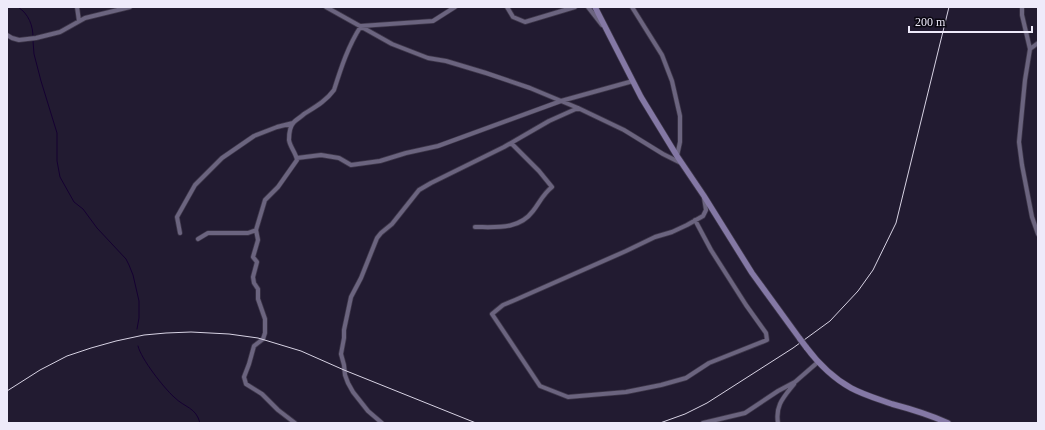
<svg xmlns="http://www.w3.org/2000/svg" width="1045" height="430" font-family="Georgia,serif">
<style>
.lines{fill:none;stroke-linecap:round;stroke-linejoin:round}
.stream{stroke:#150031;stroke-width:1}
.street-casing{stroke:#3e374a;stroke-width:5.5}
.secondary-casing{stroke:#3e374a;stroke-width:7}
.street{stroke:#6b647f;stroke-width:4}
.secondary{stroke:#8478a5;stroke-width:5.5}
.rail{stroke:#d7d2e3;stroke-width:1}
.secondary-bridge-casing{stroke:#3e374a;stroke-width:7;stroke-linecap:butt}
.secondary-bridge{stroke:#8478a5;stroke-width:5.5}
</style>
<rect width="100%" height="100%" fill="#221b31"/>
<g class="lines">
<path class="stream" d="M 18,7 C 29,14 33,26 33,37
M 33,41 L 34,54 L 41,81 L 57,133 L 57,161 L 60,177 L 74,202 L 83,209 L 97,228 L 126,259 L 129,265 L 133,275 L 139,301 L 139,318 L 137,329
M 138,346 C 141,359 164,388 174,397 C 185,408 196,407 200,423"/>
<g class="street-casing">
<path id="street" d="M 77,7 L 79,21
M 326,7 L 392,44 L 428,58 L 446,61 L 486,73 L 530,88 L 578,108 L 624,130 L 663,154 L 681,163
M 507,7 L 513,17 L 525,22 L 575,7
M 588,7 L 602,25
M 632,7 L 662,55 L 672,81 L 680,116 L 680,142 L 677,156
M 1022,7 L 1022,15 L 1030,49 L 1025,80 L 1019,142 L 1022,165 L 1032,217 L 1038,234
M 7,35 L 12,38 L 19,40 L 36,38 L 60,32 L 85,18 L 130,7
M 1030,49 L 1038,43
M 297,158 L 321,155 L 339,158 L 351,165 L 380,161 L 406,153 L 438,146 L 561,101 L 633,81
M 695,220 L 711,250 L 746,305 L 766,333 L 767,340 L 709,363 L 686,378 L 661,385 L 626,392 L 568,397 L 540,386 L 492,314 L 503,305 L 515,300 L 626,251 L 655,237 L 672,232 L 687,225 L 703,216 L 706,210 L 704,198
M 475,227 C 496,227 519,230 533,211 C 540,202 543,194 552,187 L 539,171 L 511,143
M 256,230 L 258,240 L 253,257 L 257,262 L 253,277 L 254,283 L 258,289 L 258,299 L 265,319 L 265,333 L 263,339 L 254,346 L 249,364 L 244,377 L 246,384 L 262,394 L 278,410 L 295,423
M 180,233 L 177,217 L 195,185 L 222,158 L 254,136 L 277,127 L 293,123
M 198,239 L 208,233 L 248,233 L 256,230 L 265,200 L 278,187 L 297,160 C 296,153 290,147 289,140 C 289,134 290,126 294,122 C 297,119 301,117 304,114 C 315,107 326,101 334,90 C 341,68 348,46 361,26 L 433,21 L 455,7
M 382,423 L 368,411 L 353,392 L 348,383 L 345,375 L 344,365 L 341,354 L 344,338 L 344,330 L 351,297 L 361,278 L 377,238 L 381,233 L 392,224 L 419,190 L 431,183 L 504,147 L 549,121 L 578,108
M 703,423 L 745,413 L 778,391 L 795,382 L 818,362
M 778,423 C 775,405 784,397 794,384"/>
</g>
<g class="secondary-casing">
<path id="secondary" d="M 595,7 L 641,97 L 677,156 L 704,196 L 752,273 L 800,339
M 806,347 C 818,363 833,378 851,388 C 864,395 878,399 892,404 C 911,409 930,415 948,423"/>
</g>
<use href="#street" class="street"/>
<use href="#secondary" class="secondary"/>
<path class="rail" d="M 7,391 L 40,370 L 67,356 L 91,348 L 116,341 L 144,335 L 166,333 L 191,332 L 229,334 L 258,338 L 301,351 L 344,370 L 476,423
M 660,423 L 685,414 L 707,403 L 793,348 L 830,321 L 858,291 L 873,270 L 896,223 L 949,7"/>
<g class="secondary-bridge-casing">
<path id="secondary-bridge" d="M 800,339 L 806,347"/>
</g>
<use href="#secondary-bridge" class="secondary-bridge"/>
</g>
<rect width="1045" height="430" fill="none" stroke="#eeeafa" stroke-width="16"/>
<path d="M909 26v6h123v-6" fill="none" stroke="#eeeafa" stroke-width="2"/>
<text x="915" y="26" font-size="12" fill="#eeeafa" stroke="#0a0711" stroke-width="3" paint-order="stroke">200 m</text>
</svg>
